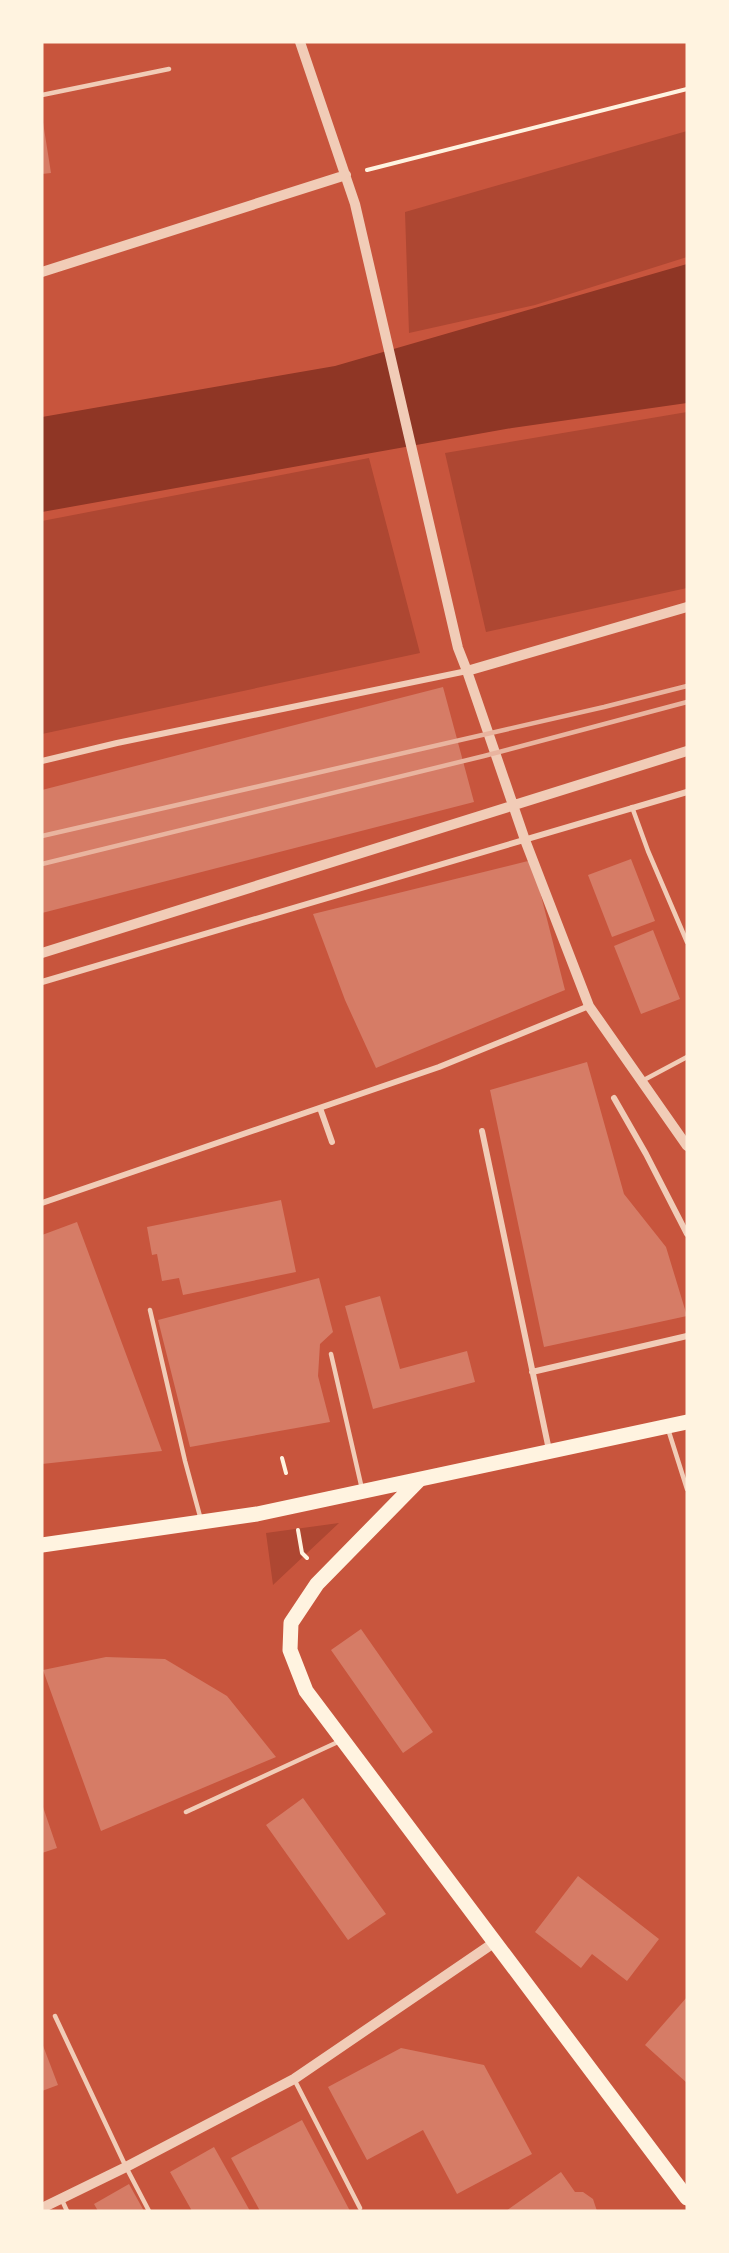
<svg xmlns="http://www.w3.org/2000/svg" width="729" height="2253" font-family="'Titillium Web',sans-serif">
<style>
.green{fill:#ae4732}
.water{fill:#8f3625}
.building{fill:#d67c66}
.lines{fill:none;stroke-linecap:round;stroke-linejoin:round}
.path{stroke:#fff3e0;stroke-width:4}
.service{stroke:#f1ccb7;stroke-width:4.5}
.minor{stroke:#f1ccb7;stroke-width:6}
.tertiary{stroke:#f1ccb7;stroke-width:10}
.primary{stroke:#fff3e0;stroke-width:15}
.rail{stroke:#e9b49f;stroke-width:4.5}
</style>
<rect width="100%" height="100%" fill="#c8553d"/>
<path class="green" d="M 687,131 L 687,257 L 535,305 L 409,333 L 405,212 Z
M 687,412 L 687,588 L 486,632 L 445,453 Z
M 369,458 L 420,653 L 42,734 L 42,521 Z
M 339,1523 L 273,1585 L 266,1533 Z"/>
<path class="water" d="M 687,264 L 687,403 L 512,428 L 42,512 L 42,417 L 335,366 Z"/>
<path class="building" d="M 42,116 L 51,173 L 42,174 Z
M 443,687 L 474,802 L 42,913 L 42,790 Z
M 631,859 L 655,921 L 612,937 L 588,875 Z
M 532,860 L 565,990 L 376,1068 L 345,1000 L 313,914 Z
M 653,930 L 680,999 L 641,1014 L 614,946 Z
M 587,1062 L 624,1194 L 666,1247 L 687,1316 L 544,1347 L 490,1090 Z
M 281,1200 L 296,1272 L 183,1295 L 179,1278 L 162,1281 L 157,1254 L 152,1255 L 147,1227 Z
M 77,1222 L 162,1451 L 42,1464 L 42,1235 Z
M 319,1278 L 333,1332 L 320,1344 L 318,1376 L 330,1422 L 190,1447 L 158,1320 Z
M 380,1296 L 400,1369 L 467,1351 L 475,1382 L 373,1409 L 345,1306 Z
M 361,1629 L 433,1732 L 403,1753 L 331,1650 Z
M 106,1657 L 165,1659 L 227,1696 L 276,1757 L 101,1831 L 43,1670 Z
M 303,1798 L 386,1914 L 348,1940 L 266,1825 Z
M 42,1804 L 57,1848 L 42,1853 Z
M 578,1876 L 659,1939 L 627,1981 L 592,1954 L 581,1968 L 535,1932 Z
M 687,1997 L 687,2083 L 645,2045 Z
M 42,2043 L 58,2085 L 42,2091 Z
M 401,2048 L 484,2065 L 532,2154 L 457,2194 L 423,2130 L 367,2160 L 328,2087 Z
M 302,2120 L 350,2211 L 260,2211 L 231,2158 Z
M 214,2147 L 250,2211 L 192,2211 L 170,2172 Z
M 561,2172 L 575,2192 L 583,2192 L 593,2199 L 597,2211 L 506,2211 Z
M 129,2184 L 144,2211 L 98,2211 L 94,2204 Z"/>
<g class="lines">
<path class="path" d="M 367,170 L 687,89
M 282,1458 L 286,1473
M 298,1530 L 302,1553 L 307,1558"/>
<path class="service" d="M 42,95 L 169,69
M 632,807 L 648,851 L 687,942
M 642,1081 L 687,1057
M 150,1310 L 185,1461 L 201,1520
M 331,1354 L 362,1489
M 668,1429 L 687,1489
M 186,1812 L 340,1741
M 55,2016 L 126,2167 L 149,2211
M 294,2079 L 360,2208
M 61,2198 L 67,2211"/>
<path class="minor" d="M 42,761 L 117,743 L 467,671
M 42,982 L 687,792
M 614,1098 L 646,1154 L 687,1234
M 320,1108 L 332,1142
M 482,1131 L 549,1450
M 42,1203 L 439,1067 L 589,1006
M 532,1372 L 687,1336"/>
<path class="tertiary" d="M 300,42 L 355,204 L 458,648 L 467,671 L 525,840 L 589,1006 L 687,1146
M 42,272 L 346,175
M 467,671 L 687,607
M 42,953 L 687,751
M 42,2208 L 126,2167 L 294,2079 L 495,1942"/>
<path class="primary" d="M 419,1480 L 317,1584 L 291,1623 L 290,1650 L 306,1691 L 687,2198
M 42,1545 L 257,1514 L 687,1422"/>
<path class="rail" d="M 42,836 L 604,707 L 687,686
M 42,864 L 484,756 L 687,702"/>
</g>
<rect width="729" height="2253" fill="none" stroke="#fff3e0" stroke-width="87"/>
</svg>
